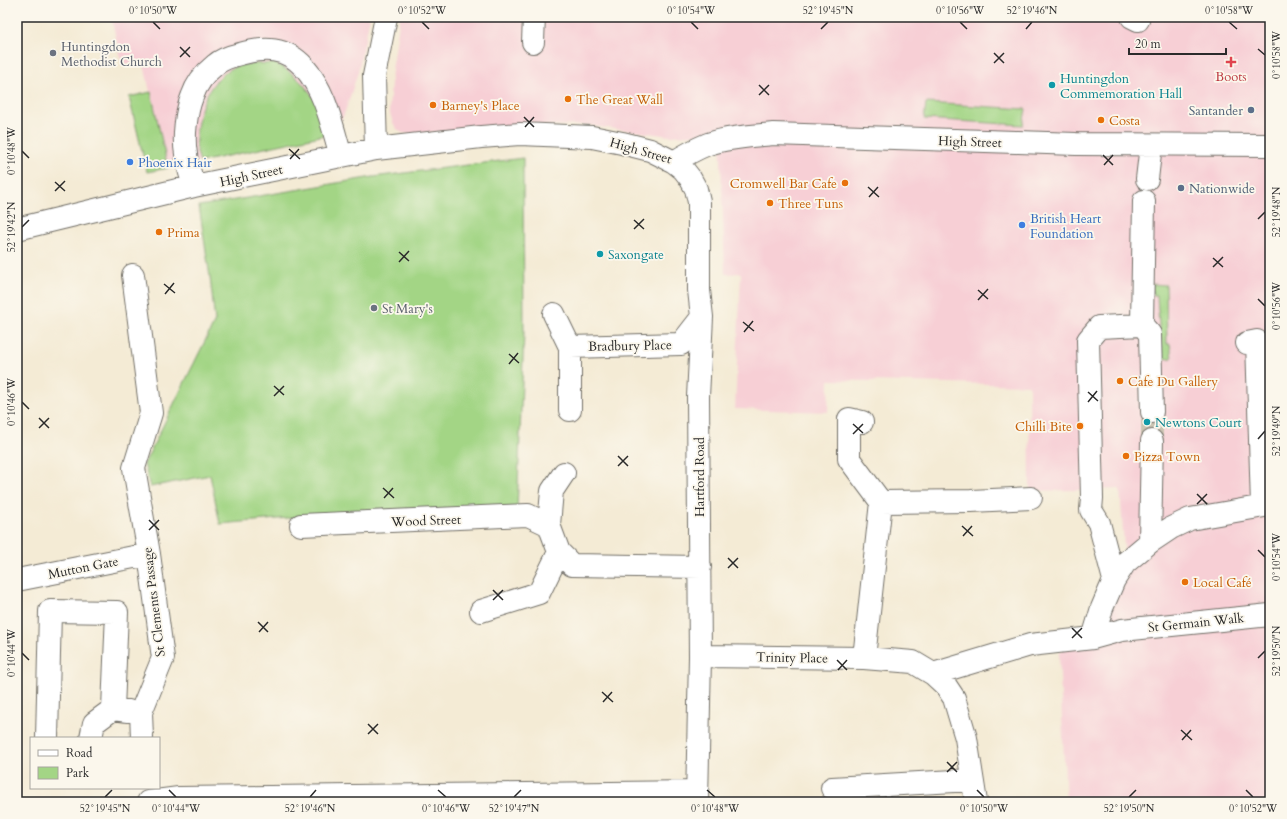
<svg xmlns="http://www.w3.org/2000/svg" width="1287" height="819" font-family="Cardo,serif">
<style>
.built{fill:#f7cfd5}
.green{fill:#a3d585;stroke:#678058}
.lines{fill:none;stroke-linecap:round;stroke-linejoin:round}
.minor-tunnel{stroke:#ccc5b3;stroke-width:22;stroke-dasharray:22 11;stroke-linecap:butt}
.minor-casing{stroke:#716e66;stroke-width:24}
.minor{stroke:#fff;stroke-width:22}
.ticks{fill:none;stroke:#2b2b2b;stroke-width:1.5}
.worship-dot{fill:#6b7280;stroke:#fbf7ec;stroke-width:1.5}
.health-dot{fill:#e0444e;stroke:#fbf7ec;stroke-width:1.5}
.culture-dot{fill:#0f9aa8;stroke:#fbf7ec;stroke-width:1.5}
.food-dot{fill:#e8710a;stroke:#fbf7ec;stroke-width:1.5}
.service-dot{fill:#5c6f8a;stroke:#fbf7ec;stroke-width:1.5}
.shop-dot{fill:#3f7fe0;stroke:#fbf7ec;stroke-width:1.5}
.labels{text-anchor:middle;stroke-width:3.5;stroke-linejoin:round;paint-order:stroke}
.worship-label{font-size:13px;fill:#5b616d;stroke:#fbf7ec;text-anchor:start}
.health-label{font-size:13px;fill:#be3a42;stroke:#fbf7ec}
.culture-label{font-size:13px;fill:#0d838f;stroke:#fbf7ec;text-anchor:start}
.food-label{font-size:13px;fill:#c56008;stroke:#fbf7ec;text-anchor:start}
.service-label{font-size:13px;fill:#4e5e75;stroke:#fbf7ec;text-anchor:end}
.street-label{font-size:13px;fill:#2b2b2b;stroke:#fbf7ec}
.shop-label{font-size:13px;fill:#366cbe;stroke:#fbf7ec;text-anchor:start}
.neatline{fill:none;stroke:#2b2b2b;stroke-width:1.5}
.ticks-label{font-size:10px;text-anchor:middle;fill:#2b2b2b}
</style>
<rect width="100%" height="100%" fill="#fbf7ec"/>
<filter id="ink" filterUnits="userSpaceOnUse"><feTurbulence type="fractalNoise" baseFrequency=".025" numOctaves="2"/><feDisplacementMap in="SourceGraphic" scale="8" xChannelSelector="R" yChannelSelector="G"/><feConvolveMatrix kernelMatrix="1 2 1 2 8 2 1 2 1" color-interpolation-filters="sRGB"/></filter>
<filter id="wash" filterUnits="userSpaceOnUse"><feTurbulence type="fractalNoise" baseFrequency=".012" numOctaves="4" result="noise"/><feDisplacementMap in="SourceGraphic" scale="16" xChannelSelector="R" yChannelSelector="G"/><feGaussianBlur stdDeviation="0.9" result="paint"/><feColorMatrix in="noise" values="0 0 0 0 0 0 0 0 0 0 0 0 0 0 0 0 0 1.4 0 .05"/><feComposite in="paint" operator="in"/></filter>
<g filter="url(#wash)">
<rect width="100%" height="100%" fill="#f4ebd5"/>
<path class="built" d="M 111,17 L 370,17 L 358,72 L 347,106 L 343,117 L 325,135 L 168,168 L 147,172 L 129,97 L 150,92 L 143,60 L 122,65 Z
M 400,17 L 1270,17 L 1270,802 L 1066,802 L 1059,654 L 1126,577 L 1120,489 L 1030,491 L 1029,385 L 829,380 L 828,412 L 735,409 L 741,273 L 725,274 L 720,134 L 670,136 L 585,125 L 529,126 L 408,134 L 402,133 L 397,129 L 393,123 L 389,110 L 392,70 Z"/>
<path class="green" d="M 274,63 C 292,70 310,89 319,107 C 323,115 323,126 325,135 L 200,162 C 198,156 196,149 196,144 C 196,114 207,78 237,66 C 245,63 265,64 274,63 Z
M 151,92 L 168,168 L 147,172 L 129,97 Z
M 926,103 L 1026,109 L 1023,125 L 924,119 Z
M 523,158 L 524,332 L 517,511 L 289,518 L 220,524 L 210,475 L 150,487 L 144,464 L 215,321 L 210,277 L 199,206 L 373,177 Z
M 1152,284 L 1166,285 L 1167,344 L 1170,344 L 1172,358 L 1157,360 L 1160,340 L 1157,296 L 1153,296 Z"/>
</g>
<g filter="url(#ink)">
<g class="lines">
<path class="minor-tunnel" d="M 1152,441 L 1152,412"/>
<g class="minor-casing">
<path id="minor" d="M 1132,17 L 1138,20
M 533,42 L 534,17
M 376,149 L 374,76 L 386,17
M 674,162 C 685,155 696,149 708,144 C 728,137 752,136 773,134 L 1076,144 L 1270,145
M 1147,179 L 1151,145
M 194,186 C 191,176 187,165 186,154 C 183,138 186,112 192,97 C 196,85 205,73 215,65 C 222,59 231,56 240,54 C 264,47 286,47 304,67 C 326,92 332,126 341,156
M 1144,201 L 1142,325 L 1150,334 L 1152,412
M 17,229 L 194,186 L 376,149 L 481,137 L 520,134 L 592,137 L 622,143 L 650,150 L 674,162 L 683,169 L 690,178 L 696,189 L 699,202 L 699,290 L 702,317 L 698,397 L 700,656 L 697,802
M 133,275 L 151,413 L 134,468 L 149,554 L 163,658 L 141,712 L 142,738
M 554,314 L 570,347 L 570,410
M 1247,343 L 1257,341 L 1262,506
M 570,347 L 681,344 L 702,317
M 862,422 L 849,419 L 849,459 L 881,502 L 864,658
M 881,502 L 971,501 L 1031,498
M 301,525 L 528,515 L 549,525 L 559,552 L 572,565 L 700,567
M 549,525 L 552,491 L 564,473
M 1150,542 L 1152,441
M 17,580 L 149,554
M 1114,580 L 1099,523 L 1091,510 L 1092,498 L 1088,340 L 1099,327 L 1142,325
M 481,611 L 539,593 L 559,552
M 1093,638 L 1102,608 L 1114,580 L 1125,563 L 1150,542 L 1171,528 L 1190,519 L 1270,505
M 700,656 L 864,658 L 913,662 L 933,674 L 946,686 L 954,698 L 966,738 L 976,802
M 933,674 L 1030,645 L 1093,638 L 1122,630 L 1270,615
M 47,738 L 50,611 L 117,612 L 113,709
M 91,738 L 94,723 L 113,709 L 128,711
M 832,788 L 972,780
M 148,802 L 179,798 L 697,792"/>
</g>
<use href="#minor" class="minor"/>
</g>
</g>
<path class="ticks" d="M 153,22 L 160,29M 422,22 L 429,29M 691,22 L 698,29M 960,22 L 967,29M 1229,22 L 1237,29M 821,29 L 828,22M 1026,29 L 1032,22M 180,47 L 190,57M 1258,49 L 1265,55M 994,53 L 1004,63M 180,57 L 190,47M 994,63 L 1004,53M 759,85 L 769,95M 759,95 L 769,85M 524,117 L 534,127M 525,127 L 534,117M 289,149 L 300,159M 22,151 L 29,158M 1103,155 L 1113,165M 290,159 L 299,149M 1104,165 L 1113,155M 55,182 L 65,191M 868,187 L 879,197M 55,191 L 65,181M 869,197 L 878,187M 1258,219 L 1265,212M 634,220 L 644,229M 22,227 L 29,220M 634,229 L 644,219M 399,252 L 409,261M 1213,258 L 1223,267M 399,262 L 409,251M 1213,267 L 1223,257M 164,284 L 175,293M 978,290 L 988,299M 165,294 L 174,283M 1258,299 L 1265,306M 978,300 L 988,289M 743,322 L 754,331M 744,332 L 753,321M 509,354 L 519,363M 509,364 L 518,353M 274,386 L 284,395M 1088,392 L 1098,401M 274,396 L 284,386M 22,402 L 29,409M 1088,402 L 1097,391M 39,418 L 49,428M 853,424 L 863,433M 39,428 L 49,418M 853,434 L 863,424M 1258,439 L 1265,431M 618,456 L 628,466M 618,466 L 628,456M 383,488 L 394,498M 1197,494 L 1207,504M 384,498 L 393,488M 1197,504 L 1207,494M 149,520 L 159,530M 962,526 L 973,536M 149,530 L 159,520M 963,536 L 972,526M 1258,550 L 1265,557M 728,558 L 738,568M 728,568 L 738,558M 493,590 L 503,600M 493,600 L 503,590M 258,622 L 268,632M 1072,628 L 1082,638M 259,632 L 268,622M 1072,638 L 1082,628M 22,653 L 29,660M 1258,658 L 1265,651M 837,660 L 847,670M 838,670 L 847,660M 602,692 L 613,702M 603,702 L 612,692M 368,724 L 378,734M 1181,730 L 1192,740M 368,734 L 378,724M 1182,740 L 1191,730M 947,762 L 957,772M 947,772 L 957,762M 169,790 L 176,797M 438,790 L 446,797M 707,790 L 715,797M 977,790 L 984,797M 1246,790 L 1253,797M 105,797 L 112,790M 310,797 L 316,790M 514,797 L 521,790M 1129,797 L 1136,790"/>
<g class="worship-dot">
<circle cx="53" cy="53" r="4"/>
<circle cx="374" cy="308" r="4"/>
</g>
<path class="health-dot" d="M1229 56h4v4h4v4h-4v4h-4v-4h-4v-4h4z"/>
<g class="culture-dot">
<circle cx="1052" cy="85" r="4"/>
<circle cx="600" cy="254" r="4"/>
<circle cx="1147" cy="422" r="4"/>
</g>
<g class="food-dot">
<circle cx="568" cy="99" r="4"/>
<circle cx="433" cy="105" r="4"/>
<circle cx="1101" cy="120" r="4"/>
<circle cx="845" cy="183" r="4"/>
<circle cx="770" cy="203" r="4"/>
<circle cx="159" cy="232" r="4"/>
<circle cx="1120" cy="381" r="4"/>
<circle cx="1080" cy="426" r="4"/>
<circle cx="1126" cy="456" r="4"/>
<circle cx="1185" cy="582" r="4"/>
</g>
<g class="service-dot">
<circle cx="1251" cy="110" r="4"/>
<circle cx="1181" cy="188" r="4"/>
</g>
<g class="shop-dot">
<circle cx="130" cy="162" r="4"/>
<circle cx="1022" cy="225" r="4"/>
</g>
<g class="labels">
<g class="worship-label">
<text x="61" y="51">Huntingdon<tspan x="61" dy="15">Methodist Church</tspan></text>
<text x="382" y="313">St Mary's</text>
</g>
<g class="health-label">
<text x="1231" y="81">Boots</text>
</g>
<g class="culture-label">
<text x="1060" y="83">Huntingdon<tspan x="1060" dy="15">Commemoration Hall</tspan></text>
<text x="608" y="259">Saxongate</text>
<text x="1155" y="427">Newtons Court</text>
</g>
<g class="food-label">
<text x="576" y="104">The Great Wall</text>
<text x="441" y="110">Barney's Place</text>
<text x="1109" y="125">Costa</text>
<text x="837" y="188" text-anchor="end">Cromwell Bar Cafe</text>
<text x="778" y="208">Three Tuns</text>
<text x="167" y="237">Prima</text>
<text x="1128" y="386">Cafe Du Gallery</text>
<text x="1072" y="431" text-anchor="end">Chilli Bite</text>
<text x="1134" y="461">Pizza Town</text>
<text x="1193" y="587">Local Café</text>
</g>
<g class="service-label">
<text x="1243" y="115">Santander</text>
<text x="1189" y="193" text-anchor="start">Nationwide</text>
</g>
<g class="street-label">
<text transform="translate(970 141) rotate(2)" y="5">High Street</text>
<text transform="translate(641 150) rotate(16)" y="5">High Street</text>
<text transform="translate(251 175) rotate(-12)" y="5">High Street</text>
<text transform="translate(630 345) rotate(-1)" y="5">Bradbury Place</text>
<text transform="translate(699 477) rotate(-90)" y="5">Hartford Road</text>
<text transform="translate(426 520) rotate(-2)" y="5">Wood Street</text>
<text transform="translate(83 567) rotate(-11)" y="5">Mutton Gate</text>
<text transform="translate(153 602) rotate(-97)" y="5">St Clements Passage</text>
<text transform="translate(1196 622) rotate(-6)" y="5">St Germain Walk</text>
<text transform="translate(792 657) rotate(1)" y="5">Trinity Place</text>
</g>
<g class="shop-label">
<text x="138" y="167">Phoenix Hair</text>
<text x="1030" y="223">British Heart<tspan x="1030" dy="15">Foundation</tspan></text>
</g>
</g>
<rect width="1287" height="819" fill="none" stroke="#fbf7ec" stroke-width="44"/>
<rect x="30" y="737" width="130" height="52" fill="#fbf7ec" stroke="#a8a59f"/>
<rect x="38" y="750" width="20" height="6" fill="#ffffff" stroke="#a8a59f"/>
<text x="66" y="757" font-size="12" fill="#2b2b2b">Road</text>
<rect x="38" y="767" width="20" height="12" fill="#a3d585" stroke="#a8a59f"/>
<text x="66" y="777" font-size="12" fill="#2b2b2b">Park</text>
<path d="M1129 48v6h97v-6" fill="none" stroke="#2b2b2b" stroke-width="2"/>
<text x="1135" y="48" font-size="12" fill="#2b2b2b" stroke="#fbf7ec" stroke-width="3" paint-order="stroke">20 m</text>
<rect x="22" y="22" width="1243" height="775" class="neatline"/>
<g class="ticks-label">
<text x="153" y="14">0°10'50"W</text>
<text x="422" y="14">0°10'52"W</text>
<text x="691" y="14">0°10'54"W</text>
<text x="828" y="14">52°19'45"N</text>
<text x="960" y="14">0°10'56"W</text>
<text x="1032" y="14">52°19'46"N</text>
<text x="1229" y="14">0°10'58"W</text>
<text transform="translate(1276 55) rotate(-90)" y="4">0°10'58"W</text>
<text transform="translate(11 151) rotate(-90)" y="4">0°10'48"W</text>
<text transform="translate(1276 212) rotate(-90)" y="4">52°19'48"N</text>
<text transform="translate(11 227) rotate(-90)" y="4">52°19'42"N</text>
<text transform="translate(1276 306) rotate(-90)" y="4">0°10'56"W</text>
<text transform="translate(11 402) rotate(-90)" y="4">0°10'46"W</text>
<text transform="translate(1276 431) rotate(-90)" y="4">52°19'49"N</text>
<text transform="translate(1276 557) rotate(-90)" y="4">0°10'54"W</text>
<text transform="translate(1276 651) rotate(-90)" y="4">52°19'50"N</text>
<text transform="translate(11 653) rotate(-90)" y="4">0°10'44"W</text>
<text x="105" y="812">52°19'45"N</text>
<text x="176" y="812">0°10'44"W</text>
<text x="310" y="812">52°19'46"N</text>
<text x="446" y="812">0°10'46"W</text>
<text x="514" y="812">52°19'47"N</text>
<text x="715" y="812">0°10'48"W</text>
<text x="984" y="812">0°10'50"W</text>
<text x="1129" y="812">52°19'50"N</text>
<text x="1253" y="812">0°10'52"W</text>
</g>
</svg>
